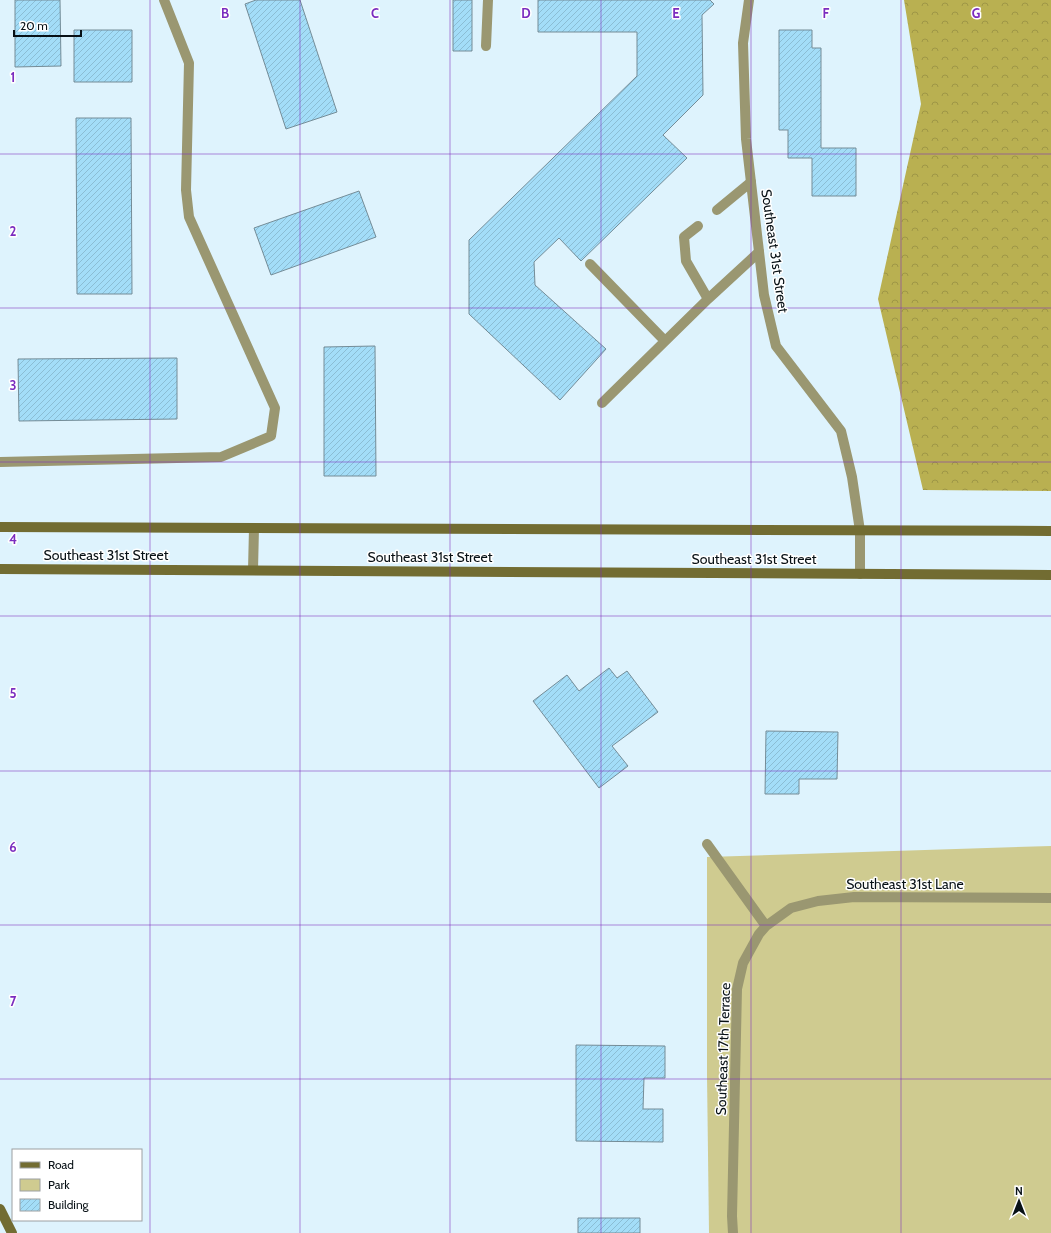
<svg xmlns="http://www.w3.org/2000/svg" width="1051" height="1233" font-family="Cabin,sans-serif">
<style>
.green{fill:#cfcb90}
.forest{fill:url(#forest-crowns)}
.building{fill:url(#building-hatch);stroke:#748c97}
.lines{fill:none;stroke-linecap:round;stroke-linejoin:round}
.lane{stroke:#9a9771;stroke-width:10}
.street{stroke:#9a9771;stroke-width:10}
.secondary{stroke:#726c32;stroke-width:10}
.grid{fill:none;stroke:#7b2cbf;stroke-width:1;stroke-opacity:0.55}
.labels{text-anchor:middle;stroke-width:3;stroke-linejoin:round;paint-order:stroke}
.street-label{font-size:14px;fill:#081116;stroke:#fff}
.grid-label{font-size:13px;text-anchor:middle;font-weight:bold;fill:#7b2cbf;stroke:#fff;stroke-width:3;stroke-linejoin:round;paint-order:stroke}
</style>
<defs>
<pattern id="forest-crowns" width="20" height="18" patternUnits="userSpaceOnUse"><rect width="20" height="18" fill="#b9b051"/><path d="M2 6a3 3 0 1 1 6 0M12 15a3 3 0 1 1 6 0" fill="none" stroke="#9e9646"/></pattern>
<pattern id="building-hatch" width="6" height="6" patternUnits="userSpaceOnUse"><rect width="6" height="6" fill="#a3ddf8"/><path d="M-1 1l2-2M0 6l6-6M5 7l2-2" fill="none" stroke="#8bbdd4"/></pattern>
</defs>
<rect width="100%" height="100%" fill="#def3fd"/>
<path class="green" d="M 1051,846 L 1051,1233 L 709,1233 L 707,1075 L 707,857 Z"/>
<path class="forest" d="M 904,0 L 1051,0 L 1051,491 L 923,490 L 878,299 L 921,104 Z"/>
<path class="building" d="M 15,0 L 60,0 L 61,66 L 15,67 Z
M 256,0 L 300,0 L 337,112 L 286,129 L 245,4 Z
M 453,0 L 472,0 L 472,51 L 453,51 Z
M 538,0 L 710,0 L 714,4 L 702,15 L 703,95 L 663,135 L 687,158 L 581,261 L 559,238 L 534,262 L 535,285 L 606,349 L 560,400 L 469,314 L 469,240 L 637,76 L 637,32 L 538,32 Z
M 74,30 L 132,30 L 132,82 L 74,82 Z
M 779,30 L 812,30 L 812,48 L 821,48 L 821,148 L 856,148 L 856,196 L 812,196 L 812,158 L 788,158 L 788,130 L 779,130 Z
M 76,118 L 131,118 L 132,294 L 77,294 Z
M 359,191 L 376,237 L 271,275 L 254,228 Z
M 375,346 L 376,476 L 324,476 L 324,347 Z
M 177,358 L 177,419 L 19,421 L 18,359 Z
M 609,668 L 617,678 L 627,671 L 658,712 L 612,746 L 628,766 L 599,788 L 533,701 L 567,675 L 579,691 Z
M 766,731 L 838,732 L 837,779 L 799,779 L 799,794 L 765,794 Z
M 576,1045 L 665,1046 L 665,1078 L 644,1078 L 643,1109 L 663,1109 L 663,1142 L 576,1141 Z
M 578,1218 L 640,1218 L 640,1233 L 578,1233 Z"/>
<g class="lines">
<path class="lane" d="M 486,46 L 488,0
M 717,210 L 751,182
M 698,226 L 684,237 L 686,261 L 708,299
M 590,264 L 665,341
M 602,403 L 708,299 L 759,252
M 0,462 L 221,457 L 271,436 L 275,408 L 189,217 L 186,190 L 189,63 L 164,0
M 253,570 L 254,528"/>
<path class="street" d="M 749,0 L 743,43 L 746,139 L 764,295 L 776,346 L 841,431 L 852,477 L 860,531 L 860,574
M 707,844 L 766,926 L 759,934 L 743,963 L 737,989 L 732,1216 L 733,1233
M 766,926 L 791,908 L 818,901 L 854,897 L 1051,898"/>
<path class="secondary" d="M 0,527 L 1051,531
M 0,569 L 1051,575
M 0,1209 L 12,1233"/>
</g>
<path class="grid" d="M 150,0 L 150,1233M 300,0 L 300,1233M 450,0 L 450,1233M 601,0 L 601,1233M 751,0 L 751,1233M 901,0 L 901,1233M 0,154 L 1051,154M 0,308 L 1051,308M 0,462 L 1051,462M 0,616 L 1051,616M 0,771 L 1051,771M 0,925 L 1051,925M 0,1079 L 1051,1079"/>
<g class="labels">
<g class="street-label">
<text transform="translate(775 251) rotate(82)" y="5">Southeast 31st Street</text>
<text x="106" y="560">Southeast 31st Street</text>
<text x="430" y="562">Southeast 31st Street</text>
<text x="754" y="564">Southeast 31st Street</text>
<text x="905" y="889">Southeast 31st Lane</text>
<text transform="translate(723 1049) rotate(-88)" y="5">Southeast 17th Terrace</text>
</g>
</g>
<g class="grid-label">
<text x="225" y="18">B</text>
<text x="375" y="18">C</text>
<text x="526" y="18">D</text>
<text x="676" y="18">E</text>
<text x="826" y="18">F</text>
<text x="976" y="18">G</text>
<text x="13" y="82">1</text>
<text x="13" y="236">2</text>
<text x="13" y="390">3</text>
<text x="13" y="544">4</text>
<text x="13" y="698">5</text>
<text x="13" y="852">6</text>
<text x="13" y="1006">7</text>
</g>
<rect x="12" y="1149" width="130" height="72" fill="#ffffff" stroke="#9ca0a2"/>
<rect x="20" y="1162" width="20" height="6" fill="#726c32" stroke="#9ca0a2"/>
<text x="48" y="1169" font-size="12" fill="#081116">Road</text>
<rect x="20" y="1179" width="20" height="12" fill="#cfcb90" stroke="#9ca0a2"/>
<text x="48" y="1189" font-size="12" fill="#081116">Park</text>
<rect x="20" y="1199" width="20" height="12" fill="url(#building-hatch)" stroke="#9ca0a2"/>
<text x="48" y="1209" font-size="12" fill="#081116">Building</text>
<g transform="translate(1019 1201)" stroke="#ffffff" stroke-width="3" paint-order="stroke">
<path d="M0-3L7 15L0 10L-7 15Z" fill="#081116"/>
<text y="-6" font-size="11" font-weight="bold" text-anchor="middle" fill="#081116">N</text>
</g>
<path d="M14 30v6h67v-6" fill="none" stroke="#081116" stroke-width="2"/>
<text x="20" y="30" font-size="12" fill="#081116" stroke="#ffffff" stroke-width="3" paint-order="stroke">20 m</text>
</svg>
